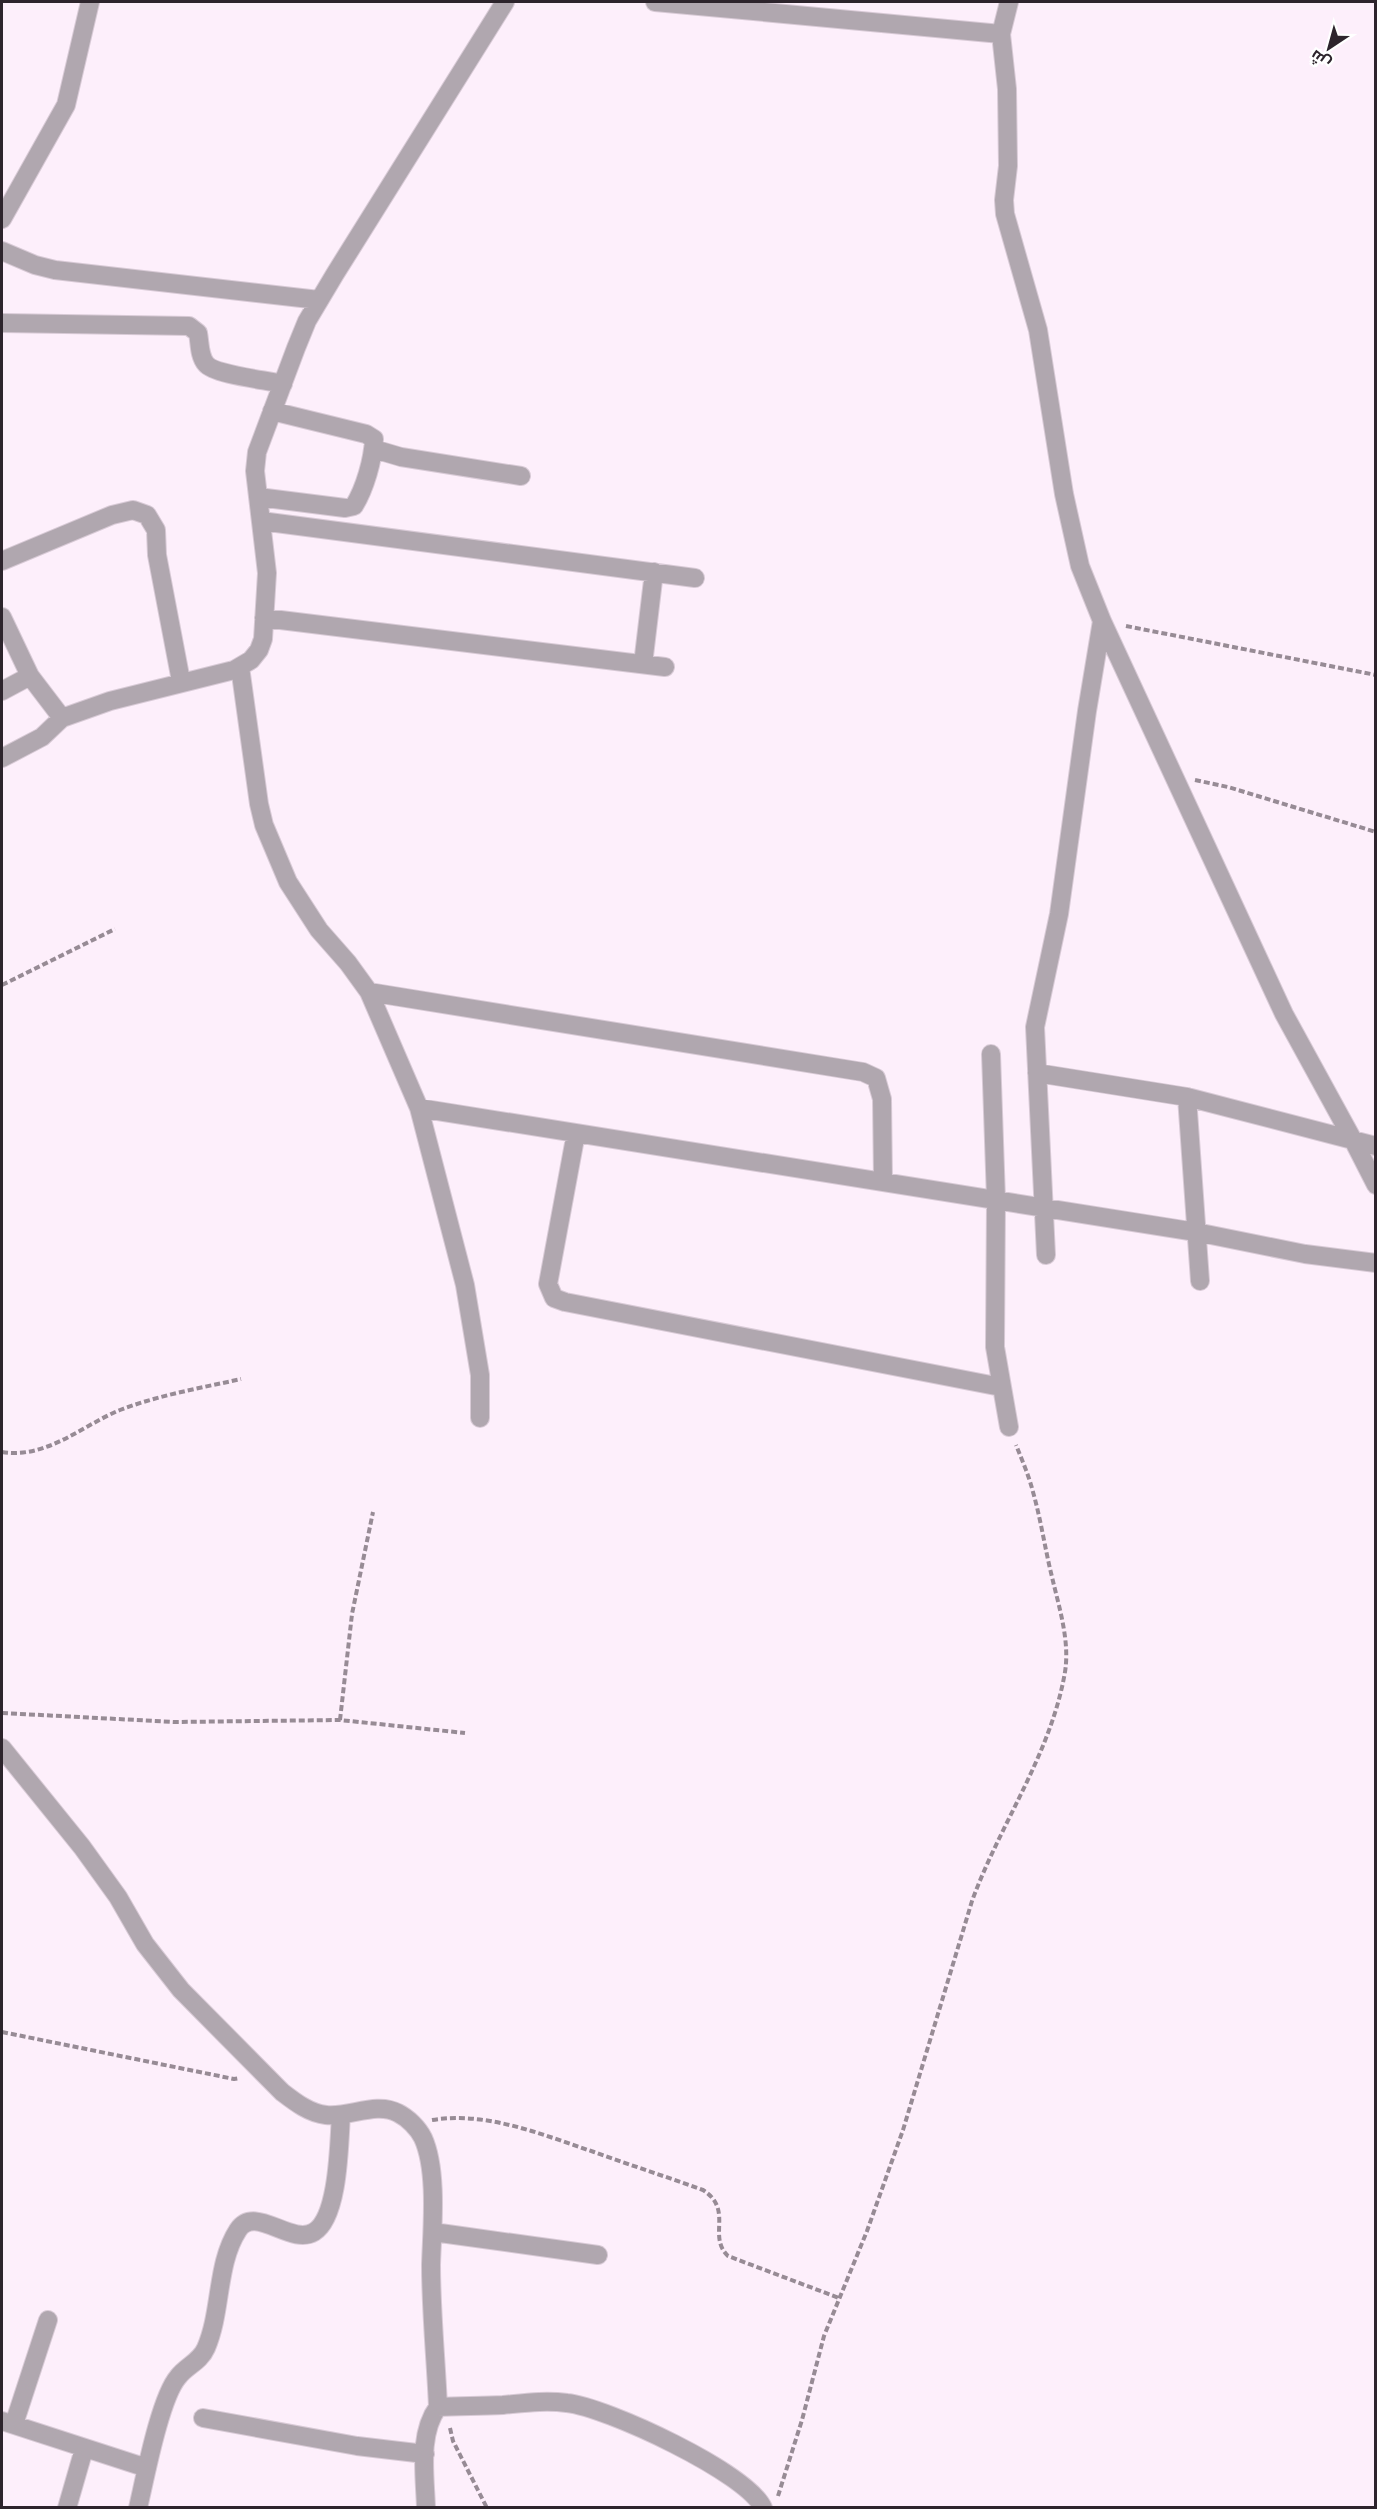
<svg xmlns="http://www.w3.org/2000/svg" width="1377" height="2509" font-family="'PT Sans',Cairo,sans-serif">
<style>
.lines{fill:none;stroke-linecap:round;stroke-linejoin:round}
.minor-casing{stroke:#d8cad6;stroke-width:20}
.path{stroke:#978b95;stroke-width:4;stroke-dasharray:6 3;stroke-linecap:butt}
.minor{stroke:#b0a7af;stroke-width:18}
</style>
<rect width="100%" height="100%" fill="#fdeffb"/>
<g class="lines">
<g class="minor-casing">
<path id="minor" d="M 655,2 L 1001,34
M 1009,2 L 1001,34 L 1007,89 L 1008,166 L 1004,200 L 1005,214 L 1038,330 L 1064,494 L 1080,566 L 1102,621 L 1284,1014 L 1353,1140 L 1376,1185
M 2,219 L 66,105 L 90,2
M 2,251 L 35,265 L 55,270 L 319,300
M 2,323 L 189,326 L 198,333 C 200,343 199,356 206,364 C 215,375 267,380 283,384
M 374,449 L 401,457 L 521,476
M 258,497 L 345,508 L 354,506 C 365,488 373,460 374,439 L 366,434 L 272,411
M 261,521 L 695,578
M 2,561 L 112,515 L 133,510 L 147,515 L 156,530 L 157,555 L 181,681
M 2,617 L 30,676 L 62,718 L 110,701 L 234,670 L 251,660 L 259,650 L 263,639 L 267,573 L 255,471 L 257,452 L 296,348 L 307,321 L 335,274 L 505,2
M 264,618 L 665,667
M 643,664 L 654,572
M 240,667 L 259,804 L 264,825 L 288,882 L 319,930 L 348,963 L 369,992 L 419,1108 L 465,1285 L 480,1375 L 480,1418
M 2,691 L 30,676
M 2,758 L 42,737 L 62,718
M 369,992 L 863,1072 L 876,1078 L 882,1099 L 883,1181
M 991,1054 L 996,1199 L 995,1347 L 1009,1427
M 1037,1073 L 1187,1097 L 1376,1146
M 1187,1097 L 1200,1281
M 419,1108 L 1196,1232 L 1305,1254 L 1376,1263
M 576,1133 L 548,1284 L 554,1298 L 565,1302 L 1001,1387
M 1046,1255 L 1035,1027 L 1059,914 L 1087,711 L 1102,621
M 2,1748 L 82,1847 L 118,1897 L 145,1944 L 181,1990 L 282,2092 C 295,2102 309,2113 326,2115 C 349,2118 376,2101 398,2113 C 408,2118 418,2128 423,2138 C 438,2171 432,2230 431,2265 C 431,2312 436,2360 438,2407 C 459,2406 481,2406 503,2405 C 524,2403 545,2400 567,2403 C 606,2407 748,2473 763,2508
M 433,2232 L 598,2255
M 203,2418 L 357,2446 L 425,2454
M 2,2421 L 147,2468
M 14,2424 L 48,2320
M 67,2508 L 84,2449
M 138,2508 C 145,2478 160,2398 178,2377 C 186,2366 200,2362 206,2348 C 222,2311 216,2264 238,2230 C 255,2204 291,2246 314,2232 C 339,2217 339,2142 341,2115
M 426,2508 C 425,2475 418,2434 438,2407"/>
</g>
<path class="path" d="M 1126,626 L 1376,675
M 1195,780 L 1228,787 L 1376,832
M 2,985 L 115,929
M 2,1452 C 47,1459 81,1426 120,1410 C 159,1395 201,1388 241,1379
M 2,1713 L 175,1722 L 340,1720 L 465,1733
M 340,1720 L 352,1614 L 373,1512
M 2,2032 L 234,2079 L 240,2078
M 432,2120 C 487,2111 543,2135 594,2152 C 630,2165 667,2177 703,2190 C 734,2210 707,2236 728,2256 L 839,2298
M 450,2428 L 453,2441 L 487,2508
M 778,2496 L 802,2420 L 824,2336 L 867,2231 L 903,2130 L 972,1901 C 1000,1824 1051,1754 1065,1672 C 1070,1641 1059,1607 1052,1577 C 1045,1549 1041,1520 1033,1492 C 1029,1476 1022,1460 1016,1445"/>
<use href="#minor" class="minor"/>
</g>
<rect width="1377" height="2509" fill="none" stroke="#2d242c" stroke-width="6"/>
<g transform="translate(1329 48) rotate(216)" stroke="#ffffff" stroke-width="4.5" paint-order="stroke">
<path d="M0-4.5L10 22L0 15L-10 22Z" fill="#2d242c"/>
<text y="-9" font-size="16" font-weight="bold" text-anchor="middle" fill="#2d242c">ش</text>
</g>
</svg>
